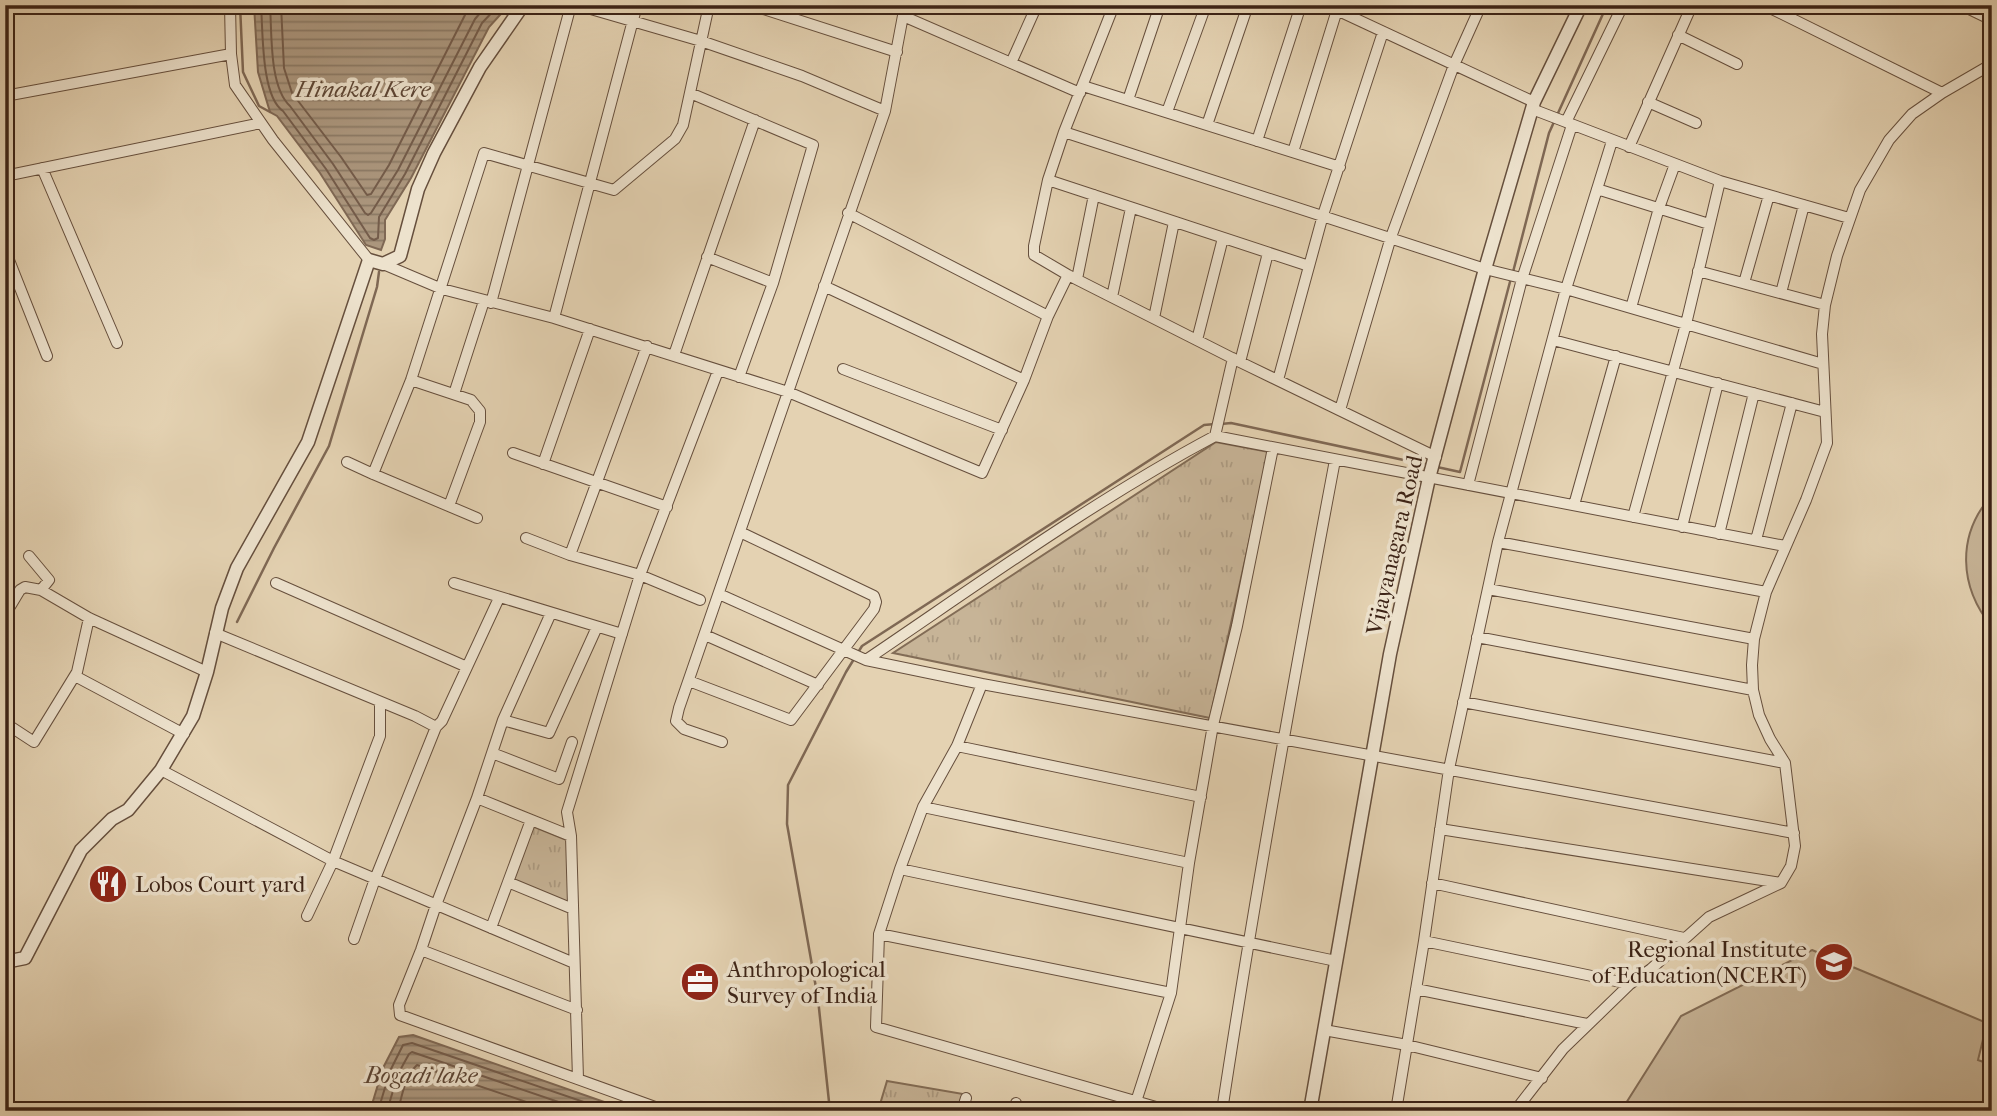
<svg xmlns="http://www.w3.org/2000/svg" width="1997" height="1116" font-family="'IM FELL French Canon',serif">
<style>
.grass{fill:#c7b497;stroke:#826c56;stroke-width:2}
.park{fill:url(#park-tufts);stroke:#826c56;stroke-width:2}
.water{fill:url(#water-rules);stroke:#7f6854;stroke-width:2}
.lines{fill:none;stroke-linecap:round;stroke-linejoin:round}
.shore{stroke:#745c4a;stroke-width:2}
.stream{stroke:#7f6854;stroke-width:2.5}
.minor-casing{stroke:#664f3d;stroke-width:12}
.tertiary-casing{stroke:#664f3d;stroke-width:15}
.minor{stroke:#ede2cd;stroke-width:10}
.tertiary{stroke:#ede2cd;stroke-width:12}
.labels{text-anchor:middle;stroke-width:7;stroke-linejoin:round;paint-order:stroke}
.street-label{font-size:23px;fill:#3c2316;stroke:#ede2cd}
.poi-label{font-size:23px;fill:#3c2316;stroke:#ede2cd;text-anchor:start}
.water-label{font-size:24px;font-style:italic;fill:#5d4635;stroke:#ede2cd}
</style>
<defs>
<pattern id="park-tufts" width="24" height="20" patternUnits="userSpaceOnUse" patternTransform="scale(1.75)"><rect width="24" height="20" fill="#c7b497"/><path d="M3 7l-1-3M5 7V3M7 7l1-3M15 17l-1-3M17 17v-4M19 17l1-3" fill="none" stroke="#ac9a81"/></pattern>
<pattern id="water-rules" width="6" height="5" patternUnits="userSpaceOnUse" patternTransform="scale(1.75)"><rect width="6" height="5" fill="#ab967d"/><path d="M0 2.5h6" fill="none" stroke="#8c7a65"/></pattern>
</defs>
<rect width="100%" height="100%" fill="#e4d2b2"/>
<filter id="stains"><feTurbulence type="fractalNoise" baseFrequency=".00286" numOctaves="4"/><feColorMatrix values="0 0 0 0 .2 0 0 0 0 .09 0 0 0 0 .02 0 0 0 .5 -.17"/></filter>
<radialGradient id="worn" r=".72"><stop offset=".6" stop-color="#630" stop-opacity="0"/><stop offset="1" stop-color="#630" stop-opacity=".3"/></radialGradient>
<path class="grass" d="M 1992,495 L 1992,627 C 1959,587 1956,535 1992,495 Z
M 1812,950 L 1987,1023 L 1978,1060 L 1992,1065 L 1992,1111 L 1621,1111 L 1681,1016 Z"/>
<path class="park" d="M 1216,442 L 1269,452 L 1210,718 L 893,653 Z
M 532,826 L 569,841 L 571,904 L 512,880 Z
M 887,1081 L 963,1094 L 956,1111 L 878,1111 Z"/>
<path class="water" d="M 254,5 L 509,5 L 489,27 L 411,178 L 385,220 L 385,239 L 381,250 L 366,245 L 320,173 L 277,116 L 270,112 L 258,72 Z
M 413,1035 L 630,1111 L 370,1111 L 383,1068 L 399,1037 Z"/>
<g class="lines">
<path class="shore" d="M 261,5 C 263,31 261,96 283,111 L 326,169 L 370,238 L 374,240 L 378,238 L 379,217 L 405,174 L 482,23 L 499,5
M 270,5 C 272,33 269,87 290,106 L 333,164 L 365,213 L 368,215 L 371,213 L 398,170 L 475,19 L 487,5
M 281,5 L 284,68 L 292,93 L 341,157 L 367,195 L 371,194 L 389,165 L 465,15 L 473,5
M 378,1111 L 390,1071 L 403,1045 L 412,1043 L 610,1111
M 387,1111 L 398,1074 L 409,1054 L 412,1052 L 585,1111
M 398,1111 C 402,1095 405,1076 417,1065 L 553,1111"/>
<path class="stream" d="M 240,5 L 243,72 L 259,106 L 270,112
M 1513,272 L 1549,133 L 1607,5
M 1221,424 L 1231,423 L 1427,465
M 1437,467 L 1460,472 L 1511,278
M 237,622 L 274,548 L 329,446 L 377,287 L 379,272
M 830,1111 L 818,999 L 787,824 L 788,785 L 846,672 L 862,646 L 1204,425 L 1215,424"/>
<g class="minor-casing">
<path id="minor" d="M 577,5 L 701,41 L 802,76 L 885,111
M 751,5 L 897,52
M 1114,5 L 1064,132 L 1048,180 L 1034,246 L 1034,255 L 1068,275 L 1240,362 L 1436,457
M 1326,5 L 1534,102
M 1468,5 L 1479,10
M 1764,5 L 1942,93
M 1961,5 L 1992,20
M 903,16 L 1080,93
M 1678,35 L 1737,64
M 231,54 L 235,85 L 273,140 L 369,260
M 1011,63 L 1037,5
M 1083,86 L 1340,167
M 690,93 L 813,145 L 773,283 L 739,377
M 5,96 L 231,54 L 230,5
M 1128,100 L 1160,5
M 1648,102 L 1696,123
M 1532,109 L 1720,181 L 1849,218
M 1167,112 L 1206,5
M 1566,122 L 1623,5
M 1207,125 L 1248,5
M 1064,132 L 1485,269 L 1566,289 L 1823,364
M 1257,141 L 1301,5
M 1629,147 L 1692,5
M 1293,152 L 1337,10
M 42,168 L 117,343
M 5,176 L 261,123
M 1048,180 L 1309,266
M 1597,189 L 1709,224
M 848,213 L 1048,316
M 5,250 L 47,356
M 707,257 L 773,283
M 383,264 L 442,289 L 554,318 L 788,392 L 982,473 L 1024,380 L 1048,316 L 1068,275
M 1698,271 L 1825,305
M 1077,279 L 1094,195
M 1744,283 L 1769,195
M 824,286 L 1024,380
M 1781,293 L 1804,205
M 1112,297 L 1131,208
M 491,303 L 571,5
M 1631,308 L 1659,208 L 1675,164
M 554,318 L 637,5
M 1154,318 L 1174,222
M 1197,340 L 1223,238
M 1553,340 L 1825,412
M 674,355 L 755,120
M 1240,362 L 1268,253
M 843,369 L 1002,430
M 411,380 L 471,400 L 480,411 L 480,422 L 449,506
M 1278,380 L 1323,215 L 1383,32
M 454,394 L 484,301
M 1340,410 L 1391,237 L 1454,65 L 1481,5
M 1215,436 L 1233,358
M 513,453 L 667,507
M 347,462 L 373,474 L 477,518
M 543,464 L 590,329
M 373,474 L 411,380 L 484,153 L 614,190 L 675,139 L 683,125 L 709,5
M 1468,485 L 1522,279 L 1572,125
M 1574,505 L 1616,356
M 1633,517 L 1686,324 L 1720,181
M 1682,527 L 1718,383
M 1719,534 L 1754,393
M 526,538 L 570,555 L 640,575 L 700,600
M 1756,540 L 1792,403
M 1498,542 L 1766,592
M 570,555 L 647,346
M 29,556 L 49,580 L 41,590 L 89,618 L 207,672
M 276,583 L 467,667
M 454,583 L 622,634
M 1488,589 L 1754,639
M 719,594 L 866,660 L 982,684
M 551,613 L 503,720 L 477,798 L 436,905 L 421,950 L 399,1005 L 400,1015 L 666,1111
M 5,615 L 20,590 L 25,587 L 41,590
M 215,633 L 415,716 L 436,727 L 375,879 L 354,939
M 705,635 L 818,685
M 1477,637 L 1753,690
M 866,660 C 980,583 1093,501 1215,436 L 1785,546
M 75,676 L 184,734
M 689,681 L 791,720 L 874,609 L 876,602 L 874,596 L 740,532
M 1463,702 L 1785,763
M 503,720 L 549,733 L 597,627
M 5,723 L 34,742 L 77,672 L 89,618
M 436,727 L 442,721 L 499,598
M 722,742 L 684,729 L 676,721 L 679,708 L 885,111 L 905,5
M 957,746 L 1201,797
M 492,753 L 559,779 L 572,742
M 161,770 L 333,861 L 574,963
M 477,798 L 571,836 L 578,1079
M 923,807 L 1189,863
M 1440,829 L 1781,883
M 571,836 L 567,812 L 640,575 L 718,371
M 900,869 L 1336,961
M 508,882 L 573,909
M 1432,883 L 1684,938
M 307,916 L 333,861 L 380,736 L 380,702
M 491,928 L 531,820
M 879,934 L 1171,993
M 1424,941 L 1630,984
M 421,950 L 577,1010
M 1416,989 L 1587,1024
M 1324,1030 L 1407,1045 L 1542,1078
M 962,1111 L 966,1098
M 1013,1111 L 1016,1103
M 1060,1111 L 1061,1108
M 1133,1111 L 1171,993 L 1189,863 L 1213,725 L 1237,626 L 1273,448
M 1170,1111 L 876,1027 L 879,934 L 900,869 L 923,807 L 957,746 L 982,684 L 1794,833
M 1222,1111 C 1255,893 1294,677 1335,460
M 1396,1111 L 1424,941 L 1449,769 L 1498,542 L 1566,289 L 1612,141
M 1515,1111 L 1563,1049 L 1630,984 L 1651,969 L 1709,917 L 1781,883 L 1791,866 L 1795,846 L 1785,763 L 1770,739 L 1759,715 L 1753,690 L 1752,665 L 1754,639 L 1766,592 L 1806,500 L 1827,443 L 1822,334 L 1825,305 L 1837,256 L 1860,190 L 1889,140 L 1912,114 L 1942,93 L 1992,64"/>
</g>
<g class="tertiary-casing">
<path id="tertiary" d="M 5,962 L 25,958 L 81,850 L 112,819 L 128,810 L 161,770 L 193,716 L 207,672 L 222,608 L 237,568 L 308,442 L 369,260 L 383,264 L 400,256 L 418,189 L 434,153 L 480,67 L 523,5
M 1310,1111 L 1390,654 L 1429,478 L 1485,269 L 1534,102 L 1581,5"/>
</g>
<use href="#minor" class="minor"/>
<use href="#tertiary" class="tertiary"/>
</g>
<defs>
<g id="restaurant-disc" transform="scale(2.0125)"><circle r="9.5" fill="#8f2418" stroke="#ede2cd"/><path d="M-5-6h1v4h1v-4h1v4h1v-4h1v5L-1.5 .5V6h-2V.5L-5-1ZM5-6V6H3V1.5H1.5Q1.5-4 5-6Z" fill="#fff"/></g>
<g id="university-disc" transform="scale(2.0125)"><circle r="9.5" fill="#8f2418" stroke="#ede2cd"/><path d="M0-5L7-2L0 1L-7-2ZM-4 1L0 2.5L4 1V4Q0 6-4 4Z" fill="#fff"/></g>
<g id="office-disc" transform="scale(2.0125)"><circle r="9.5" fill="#8f2418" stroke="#ede2cd"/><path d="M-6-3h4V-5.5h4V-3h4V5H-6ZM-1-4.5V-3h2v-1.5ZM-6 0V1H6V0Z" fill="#fff"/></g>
</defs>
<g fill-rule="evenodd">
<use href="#restaurant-disc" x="108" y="884"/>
<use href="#university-disc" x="1834" y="962"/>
<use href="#office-disc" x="700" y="982"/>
</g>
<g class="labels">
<g class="street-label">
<text transform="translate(1394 545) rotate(-77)" y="8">Vijayanagara Road</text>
</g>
<g class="poi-label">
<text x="135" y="892">Lobos Court yard</text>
<text x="1807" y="957" text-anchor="end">Regional Institute<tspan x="1807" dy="26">of Education(NCERT)</tspan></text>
<text x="727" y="977">Anthropological<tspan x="727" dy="26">Survey of India</tspan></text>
</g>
<g class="water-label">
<text x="363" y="97">Hinakal Kere</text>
<text x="421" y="1083">Bogadi lake</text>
</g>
</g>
<rect width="1997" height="1116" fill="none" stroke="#e4d2b2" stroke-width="28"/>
<rect x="7" y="7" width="1983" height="1102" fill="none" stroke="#3c2316" stroke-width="3.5"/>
<rect x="14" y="14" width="1969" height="1088" fill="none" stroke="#3c2316" stroke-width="2"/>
<rect width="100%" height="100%" filter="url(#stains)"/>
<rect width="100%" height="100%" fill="url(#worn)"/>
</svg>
